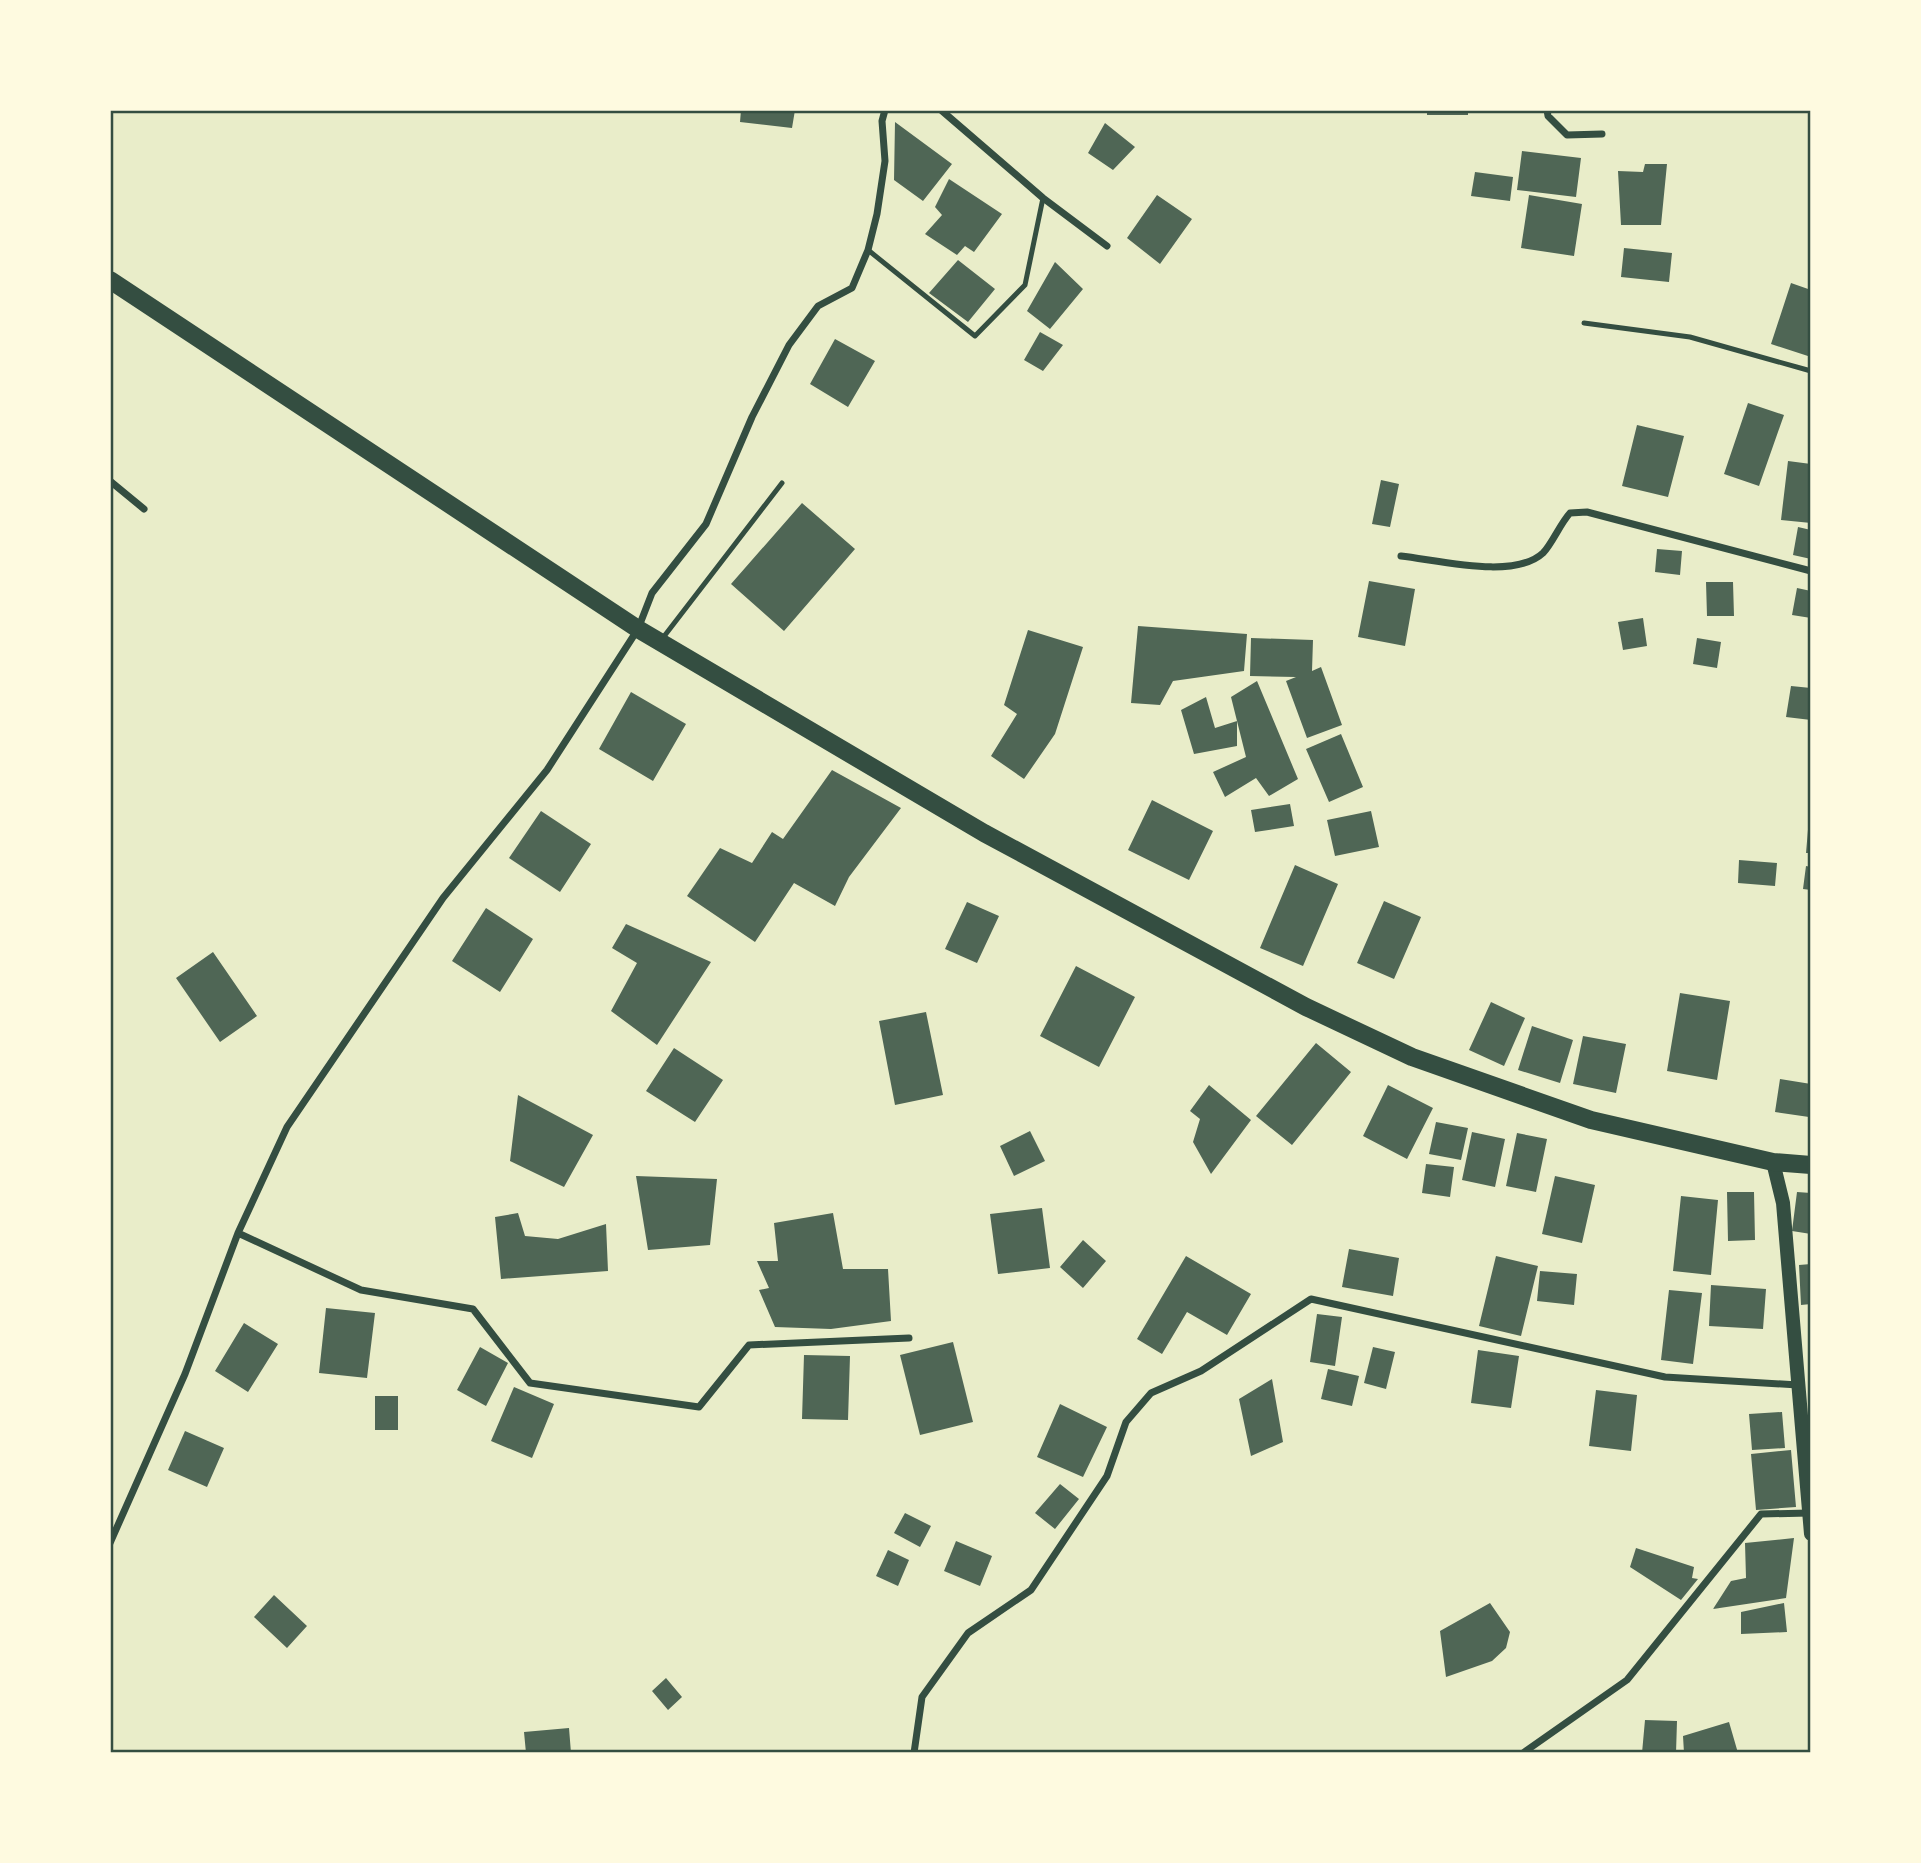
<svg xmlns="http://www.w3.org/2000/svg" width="1921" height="1863" font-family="'Roboto Condensed',sans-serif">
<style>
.building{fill:#4f6655}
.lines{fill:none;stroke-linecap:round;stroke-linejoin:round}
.service{stroke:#344e41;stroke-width:5}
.minor{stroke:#344e41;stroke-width:7}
.secondary{stroke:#344e41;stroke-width:14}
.primary{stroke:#344e41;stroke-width:18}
.neatline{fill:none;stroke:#344e41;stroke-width:2.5}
</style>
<rect width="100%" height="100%" fill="#e9edc9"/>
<path class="building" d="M 741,110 L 795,110 L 792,128 L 740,122 Z
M 1427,110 L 1468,110 L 1468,115 L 1427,115 Z
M 895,122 L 952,164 L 923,201 L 894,180 Z
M 1105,123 L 1135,147 L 1113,170 L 1088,153 Z
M 1522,151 L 1581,158 L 1576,197 L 1517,190 Z
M 1645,164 L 1667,164 L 1661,225 L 1621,225 L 1618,171 L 1643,172 Z
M 1475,172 L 1513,177 L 1510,201 L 1471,196 Z
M 949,179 L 1002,214 L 974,252 L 965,246 L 957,255 L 925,234 L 942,215 L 935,207 Z
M 1157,195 L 1192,219 L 1160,264 L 1127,238 Z
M 1529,195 L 1582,204 L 1574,256 L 1521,248 Z
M 1624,248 L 1672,253 L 1669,282 L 1621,277 Z
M 958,260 L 995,289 L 968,322 L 929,293 Z
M 1055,262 L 1083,289 L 1050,329 L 1027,311 Z
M 1791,283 L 1811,290 L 1811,357 L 1771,344 Z
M 1040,332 L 1063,345 L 1043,371 L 1024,360 Z
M 835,339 L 875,361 L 848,407 L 810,384 Z
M 1748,403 L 1784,415 L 1759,486 L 1724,474 Z
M 1637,425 L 1684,436 L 1668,497 L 1622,486 Z
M 1788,461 L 1811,464 L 1811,523 L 1781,520 Z
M 1381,480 L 1399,484 L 1390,527 L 1372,524 Z
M 802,503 L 855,549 L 784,631 L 731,584 Z
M 1798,527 L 1811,530 L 1811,559 L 1793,555 Z
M 1657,549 L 1682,551 L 1680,575 L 1655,572 Z
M 1369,581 L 1415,589 L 1405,646 L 1358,637 Z
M 1706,582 L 1733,582 L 1734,616 L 1707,616 Z
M 1797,588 L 1811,591 L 1811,618 L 1792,615 Z
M 1643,618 L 1647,646 L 1623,650 L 1618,622 Z
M 1138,626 L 1247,634 L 1244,671 L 1173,681 L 1160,705 L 1131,703 Z
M 1028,630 L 1083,647 L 1055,734 L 1024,779 L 991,756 L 1017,714 L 1004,705 Z
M 1251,638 L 1313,640 L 1312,671 L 1321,667 L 1342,725 L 1307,738 L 1286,681 L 1296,677 L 1250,676 Z
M 1697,638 L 1721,642 L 1717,668 L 1693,664 Z
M 1257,681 L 1298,779 L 1269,796 L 1256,778 L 1225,797 L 1213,772 L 1246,757 L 1231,697 Z
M 1791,686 L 1811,688 L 1811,720 L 1786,717 Z
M 631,692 L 686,724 L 653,781 L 599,749 Z
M 1206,697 L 1215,728 L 1237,721 L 1237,746 L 1194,754 L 1181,710 Z
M 1341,734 L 1363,787 L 1329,802 L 1306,749 Z
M 832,770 L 901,808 L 849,877 L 835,906 L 794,883 L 755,942 L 687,896 L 720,848 L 752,863 L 772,832 L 783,839 Z
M 1152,800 L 1213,831 L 1189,880 L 1128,850 Z
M 1290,804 L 1294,826 L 1255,832 L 1251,810 Z
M 541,811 L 591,844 L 560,892 L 509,858 Z
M 1371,811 L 1379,847 L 1335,856 L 1327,820 Z
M 1809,818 L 1811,818 L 1811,853 L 1806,853 Z
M 1739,860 L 1777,863 L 1775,886 L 1738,883 Z
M 1295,865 L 1338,884 L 1303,966 L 1260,948 Z
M 1806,866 L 1811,867 L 1811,890 L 1803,889 Z
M 1384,901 L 1421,917 L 1394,979 L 1357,963 Z
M 967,902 L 999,916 L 977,963 L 945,949 Z
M 486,908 L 533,939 L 500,992 L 452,961 Z
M 626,924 L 711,962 L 657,1045 L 611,1011 L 637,963 L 612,948 Z
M 213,952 L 257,1016 L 220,1042 L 176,978 Z
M 1076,966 L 1135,997 L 1099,1067 L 1040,1036 Z
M 1680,993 L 1730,1001 L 1717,1080 L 1667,1071 Z
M 1491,1002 L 1525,1018 L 1504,1066 L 1469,1050 Z
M 926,1012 L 943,1095 L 895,1105 L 879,1021 Z
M 1532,1026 L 1573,1040 L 1560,1083 L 1518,1070 Z
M 1583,1036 L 1626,1044 L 1616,1093 L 1573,1084 Z
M 1316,1043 L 1351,1072 L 1292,1145 L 1256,1116 Z
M 674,1048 L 723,1080 L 695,1122 L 646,1091 Z
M 1780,1079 L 1811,1084 L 1809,1117 L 1775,1112 Z
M 1209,1085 L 1251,1120 L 1211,1174 L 1193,1142 L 1200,1119 L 1190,1111 Z
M 1388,1085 L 1433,1108 L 1407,1159 L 1363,1136 Z
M 518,1095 L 593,1135 L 564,1187 L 510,1161 Z
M 1436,1122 L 1468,1128 L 1461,1160 L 1429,1154 Z
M 1030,1131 L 1045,1161 L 1014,1176 L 1000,1146 Z
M 1472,1132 L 1505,1139 L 1495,1187 L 1462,1180 Z
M 1517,1133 L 1547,1139 L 1536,1192 L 1506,1186 Z
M 1426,1164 L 1454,1167 L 1450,1197 L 1422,1193 Z
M 636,1176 L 717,1179 L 710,1245 L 648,1250 Z
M 1555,1176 L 1595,1185 L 1582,1243 L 1542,1234 Z
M 1727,1192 L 1754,1192 L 1755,1240 L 1728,1241 Z
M 1797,1192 L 1811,1193 L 1811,1234 L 1792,1231 Z
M 1681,1196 L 1718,1200 L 1711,1275 L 1673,1271 Z
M 1042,1208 L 1050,1268 L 998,1274 L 990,1214 Z
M 518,1213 L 525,1236 L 558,1239 L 606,1224 L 608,1271 L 501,1279 L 495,1217 Z
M 833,1213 L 843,1269 L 888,1269 L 891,1321 L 831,1329 L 775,1327 L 759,1290 L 769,1288 L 757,1261 L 778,1261 L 774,1223 Z
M 1083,1240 L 1106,1261 L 1083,1288 L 1060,1267 Z
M 1349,1249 L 1399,1258 L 1393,1296 L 1342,1287 Z
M 1186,1256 L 1251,1294 L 1227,1335 L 1187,1312 L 1162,1354 L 1137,1339 Z
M 1496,1256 L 1538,1266 L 1521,1336 L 1479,1326 Z
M 1811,1264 L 1811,1304 L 1801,1305 L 1799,1265 Z
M 1540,1271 L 1577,1274 L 1574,1305 L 1537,1301 Z
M 1711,1285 L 1766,1289 L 1763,1329 L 1709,1326 Z
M 1669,1290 L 1702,1293 L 1693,1364 L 1661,1360 Z
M 326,1308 L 375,1313 L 367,1378 L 319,1373 Z
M 1317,1314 L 1342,1317 L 1335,1366 L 1310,1362 Z
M 244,1323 L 278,1344 L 248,1392 L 215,1371 Z
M 953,1342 L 973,1422 L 920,1435 L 900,1355 Z
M 480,1347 L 508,1363 L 486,1406 L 457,1390 Z
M 1373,1347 L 1395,1352 L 1386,1389 L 1364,1383 Z
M 1478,1350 L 1519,1356 L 1511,1408 L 1471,1403 Z
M 804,1355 L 850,1356 L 848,1420 L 802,1419 Z
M 1328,1369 L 1359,1376 L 1352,1406 L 1321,1399 Z
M 1272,1379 L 1283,1442 L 1251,1456 L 1239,1399 Z
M 514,1387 L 554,1404 L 532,1458 L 491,1441 Z
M 1596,1390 L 1637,1395 L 1631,1451 L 1589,1446 Z
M 375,1396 L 398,1396 L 398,1430 L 375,1430 Z
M 1060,1404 L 1107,1427 L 1083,1477 L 1037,1457 Z
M 1782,1412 L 1785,1448 L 1752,1450 L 1749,1414 Z
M 185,1431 L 224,1448 L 207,1487 L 168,1470 Z
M 1791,1450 L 1796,1507 L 1756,1510 L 1751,1454 Z
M 1060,1484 L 1079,1499 L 1055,1529 L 1035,1513 Z
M 905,1513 L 931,1526 L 920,1547 L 894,1533 Z
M 1794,1538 L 1786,1598 L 1713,1609 L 1731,1581 L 1746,1578 L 1745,1543 Z
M 956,1541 L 992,1556 L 980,1586 L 944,1571 Z
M 1636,1548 L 1694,1567 L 1692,1578 L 1698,1579 L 1681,1600 L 1630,1567 Z
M 888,1550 L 909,1560 L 898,1586 L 876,1576 Z
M 274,1595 L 307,1626 L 287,1648 L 254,1617 Z
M 1490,1603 L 1510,1632 L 1506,1648 L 1492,1661 L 1446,1677 L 1440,1631 Z
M 1784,1603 L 1787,1632 L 1741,1634 L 1741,1612 Z
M 666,1678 L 682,1697 L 668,1710 L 652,1691 Z
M 1645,1720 L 1677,1721 L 1676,1753 L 1642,1753 Z
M 1729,1722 L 1738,1753 L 1684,1753 L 1683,1736 Z
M 569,1728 L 571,1753 L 526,1753 L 524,1732 Z"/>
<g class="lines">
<path class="service" d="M 868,250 L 975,336 L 1025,285 L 1043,198
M 1584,323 L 1690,337 L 1811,371
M 662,639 L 782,483"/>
<path class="minor" d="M 941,110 L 1043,198 L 1107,246
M 1547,110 L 1548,116 L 1567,135 L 1602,134
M 110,481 L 144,509
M 1401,556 C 1438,560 1514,580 1543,553 C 1552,544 1560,524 1570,513 L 1587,512 L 1811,571
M 238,1233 L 361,1290 L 473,1309 L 530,1383 L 699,1407 L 749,1345 L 909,1338
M 110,1543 L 185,1374 L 238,1233 L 287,1127 L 443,898 L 547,770 L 638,629 L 652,593 L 706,524 L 752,417 L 789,345 L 818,306 L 852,288 L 868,250 L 877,214 L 885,161 L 882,121 L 885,110
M 914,1753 L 922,1697 L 968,1633 L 1031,1590 L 1107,1476 L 1126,1422 L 1151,1393 L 1201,1371 L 1311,1299 L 1665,1377 L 1798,1385
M 1523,1753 L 1627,1680 L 1761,1514 L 1809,1513"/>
<path class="secondary" d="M 1773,1162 L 1783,1203 L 1811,1534"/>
<path class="primary" d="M 110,280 L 638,629 L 984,833 L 1306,1007 L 1412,1057 L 1591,1120 L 1773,1162 L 1811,1165"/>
</g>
<rect width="1921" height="1863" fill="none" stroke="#fefae0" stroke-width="224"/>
<rect x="112" y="112" width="1697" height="1639" class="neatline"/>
</svg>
